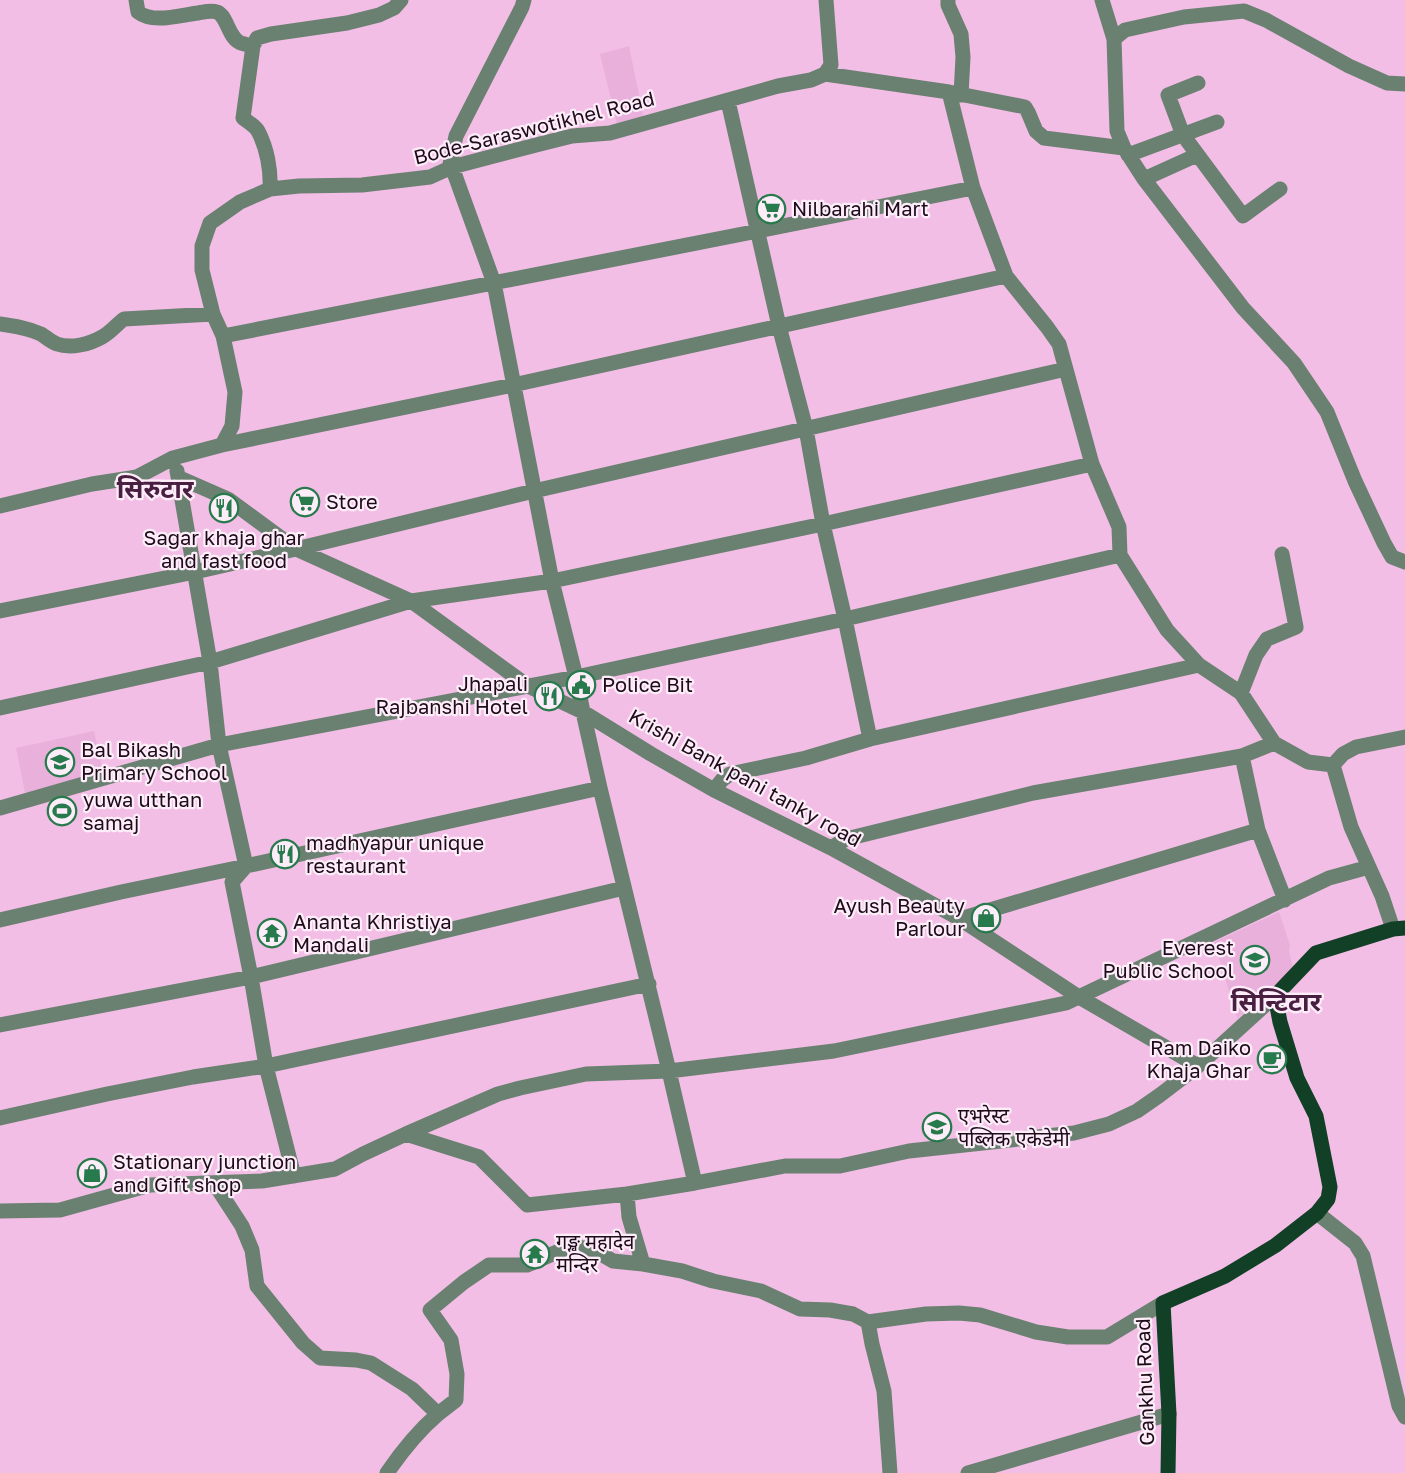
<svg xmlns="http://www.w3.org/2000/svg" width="1405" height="1473" font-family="'Golos Text','Noto Sans Devanagari',sans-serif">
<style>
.built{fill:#eab0dc}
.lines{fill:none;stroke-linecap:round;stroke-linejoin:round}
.minor{stroke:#6a8171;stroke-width:15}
.major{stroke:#124026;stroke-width:15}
.labels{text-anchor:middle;stroke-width:4.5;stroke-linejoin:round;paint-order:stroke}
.street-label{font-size:20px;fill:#1d0b1a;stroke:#fdedf9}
.poi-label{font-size:20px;fill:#1d0b1a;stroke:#fdedf9;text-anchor:start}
.district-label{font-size:26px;font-weight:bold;fill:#491f41;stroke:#fdedf9}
</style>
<rect width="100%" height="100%" fill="#f3bee6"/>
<path class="built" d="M 629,46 L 644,118 L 617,124 L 600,54 Z
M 94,731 L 104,776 L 25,793 L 16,748 Z
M 1279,912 L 1290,945 L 1289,950 L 1295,978 L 1237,1018 L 1214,942 Z"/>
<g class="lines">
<path class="minor" d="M 136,0 L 138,12 C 153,24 180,15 198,13 C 204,12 211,10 217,12 C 227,16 228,36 239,42 C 242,44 249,45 253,46
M 948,0 L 948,5 L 961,34 L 963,57 L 961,95
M 1102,0 L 1114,39
M 825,74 L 949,92 L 1025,107 L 1028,112 L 1036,131 L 1044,138 L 1124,148
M 1198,83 L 1168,95 L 1183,135 L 1243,216 L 1280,189
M 1405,84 L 1387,83 L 1349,66 L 1266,20 L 1244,11 L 1184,17 L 1125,30 L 1114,39 L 1117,131 L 1124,148 L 1144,179 L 1243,308 L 1294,363 L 1327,412 L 1355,481 L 1384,543 L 1392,557 L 1405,562
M 949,92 L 973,188 L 1006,276 L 1047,327 L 1059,344 L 1092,464 L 1119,527 L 1120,555 L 1167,630 L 1199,665 L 1241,693 L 1274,743 L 1308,762 L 1333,765
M 728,101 L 779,326 L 806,429 L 823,524 L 845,619 L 870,739
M 1128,155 L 1217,122
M 452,167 L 494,283 L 552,581 L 576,677 L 583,712 L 600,788 L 669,1071 L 695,1183
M 449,169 L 456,136 L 522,7 L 524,0
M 1144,179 L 1197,155
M 270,189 C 271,170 267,148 258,131 C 255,126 248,122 243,118 L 253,46 L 257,38 L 271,34 L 347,23 L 379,15 L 394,8 L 401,0
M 0,324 C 14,326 28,328 41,334 C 46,337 51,342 57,344 C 71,349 90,344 102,337 C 110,333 117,324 124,319 L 213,314
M 223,336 L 758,231 L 973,188
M 222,445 L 513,385 L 1006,276
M 177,471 L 210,662 L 219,745 L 246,866 L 232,882 L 251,977 L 266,1066 L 294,1176
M 180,478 L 228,499 L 296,549 L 411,601 L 528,686 L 583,712 L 651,754 L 714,790 L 831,848 L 960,919 L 1079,997 L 1198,1066
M 0,506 L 92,484 L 137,477 L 173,458 L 222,445 L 232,426 L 235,392 L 223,336 L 213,314 L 202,270 L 202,246 L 210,223 L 240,202 L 270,189 L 299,186 L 362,185 L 430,177 L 452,167 L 540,144 L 572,136 L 610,133 L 778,86 L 811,80 L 825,74 L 831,65 L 826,0
M 0,611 L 195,572 L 296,549 L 534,491 L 1066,369
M 1241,693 L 1256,655 L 1267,639 L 1296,627 L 1282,554
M 0,708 L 210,662 L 411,601 L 552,581 L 823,524 L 1092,464
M 1242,756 L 1258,830 L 1285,900
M 1333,765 L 1351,827 L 1382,896 L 1393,929
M 1333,765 L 1343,754 L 1356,747 L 1405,737
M 714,790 L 722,780 L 730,774 L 806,758 L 870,739 L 1199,665
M 0,808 L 219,745 L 576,677 L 845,619 L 1120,555
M 831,848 L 846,839 L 1033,793 L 1242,756 L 1274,743
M 960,919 L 1258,830
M 0,920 L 121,892 L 246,866 L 600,788
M 0,1025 L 251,977 L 624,888
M 0,1118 L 107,1094 L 193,1077 L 266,1066 L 649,984
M 406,1134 L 479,1157 L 527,1205 L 627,1194 L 695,1183 L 785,1166 L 840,1166 L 909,1151 L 1074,1133 L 1109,1124 L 1137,1111 L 1160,1095 L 1198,1066 L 1275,996
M 214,1183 L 242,1226 L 252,1250 L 257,1286 L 303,1343 L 320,1358 L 356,1360 L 371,1363 L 412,1389 L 438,1414 L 456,1400 L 457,1374 L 451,1340 L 430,1310 L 464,1282 L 489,1265 L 527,1265 L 571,1246 L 594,1250 L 613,1261 L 643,1264
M 627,1194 L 629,1217 L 643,1264 L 682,1271 L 713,1281 L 761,1291 L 800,1309 L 830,1310 L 853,1314 L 868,1322 L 926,1314 L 959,1313 L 980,1315 L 1036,1332 L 1068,1337 L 1107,1337 L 1163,1303
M 0,1211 L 60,1210 L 150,1185 L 262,1181 L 335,1169 L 363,1154 L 406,1134 L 498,1094 L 520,1088 L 586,1074 L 669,1071 L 834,1051 L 1066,1003 L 1329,878 L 1369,867
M 1317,1213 L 1355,1243 L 1363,1256 L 1399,1406 L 1405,1417
M 868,1322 L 872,1344 L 884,1391 L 890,1473
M 387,1473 C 402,1451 417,1432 438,1414
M 968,1473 L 1169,1414"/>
<path class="major" d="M 1168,1473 L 1169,1414 L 1163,1303 L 1225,1276 L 1276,1245 L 1317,1213 L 1328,1199 L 1330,1187 L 1316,1116 L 1297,1078 L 1280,1022 L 1275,996 L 1316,953 L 1393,929 L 1405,928"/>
</g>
<defs>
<g id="supermarket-ring" transform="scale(1.5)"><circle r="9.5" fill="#fdedf9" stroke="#277a4c" stroke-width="1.5"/><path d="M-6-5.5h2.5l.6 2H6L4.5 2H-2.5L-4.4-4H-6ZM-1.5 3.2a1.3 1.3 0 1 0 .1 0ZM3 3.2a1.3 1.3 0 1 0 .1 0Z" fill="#277a4c"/></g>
<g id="restaurant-ring" transform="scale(1.5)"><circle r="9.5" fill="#fdedf9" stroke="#277a4c" stroke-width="1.5"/><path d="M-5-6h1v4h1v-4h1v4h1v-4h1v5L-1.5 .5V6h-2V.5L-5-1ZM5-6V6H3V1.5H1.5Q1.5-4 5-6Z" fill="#277a4c"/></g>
<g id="civic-ring" transform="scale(1.5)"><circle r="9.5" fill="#fdedf9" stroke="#277a4c" stroke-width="1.5"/><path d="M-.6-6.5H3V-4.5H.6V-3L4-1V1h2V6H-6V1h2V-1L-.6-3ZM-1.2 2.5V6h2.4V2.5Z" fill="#277a4c"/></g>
<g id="school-ring" transform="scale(1.5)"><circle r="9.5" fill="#fdedf9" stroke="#277a4c" stroke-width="1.5"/><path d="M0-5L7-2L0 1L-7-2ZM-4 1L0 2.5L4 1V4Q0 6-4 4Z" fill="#277a4c"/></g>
<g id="stadium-ring" transform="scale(1.5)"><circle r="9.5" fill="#fdedf9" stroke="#277a4c" stroke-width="1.5"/><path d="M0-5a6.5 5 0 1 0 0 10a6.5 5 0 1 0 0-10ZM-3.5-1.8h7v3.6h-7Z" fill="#277a4c"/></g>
<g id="shop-ring" transform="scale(1.5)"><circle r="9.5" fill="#fdedf9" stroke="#277a4c" stroke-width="1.5"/><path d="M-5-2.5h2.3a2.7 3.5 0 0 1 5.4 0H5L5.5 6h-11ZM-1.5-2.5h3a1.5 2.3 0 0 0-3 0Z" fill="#277a4c"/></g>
<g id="temple-ring" transform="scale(1.5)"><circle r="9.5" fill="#fdedf9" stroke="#277a4c" stroke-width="1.5"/><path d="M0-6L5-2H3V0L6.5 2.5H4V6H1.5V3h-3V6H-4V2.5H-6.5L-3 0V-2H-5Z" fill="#277a4c"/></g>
<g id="cafe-ring" transform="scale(1.5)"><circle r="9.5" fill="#fdedf9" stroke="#277a4c" stroke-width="1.5"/><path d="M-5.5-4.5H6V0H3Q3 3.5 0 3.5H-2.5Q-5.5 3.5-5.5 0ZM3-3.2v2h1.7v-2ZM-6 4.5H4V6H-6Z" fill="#277a4c"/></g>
</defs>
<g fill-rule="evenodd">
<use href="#supermarket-ring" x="771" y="209"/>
<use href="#supermarket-ring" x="305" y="502"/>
<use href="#restaurant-ring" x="224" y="508"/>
<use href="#civic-ring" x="581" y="685"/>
<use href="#restaurant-ring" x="549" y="696"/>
<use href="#school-ring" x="60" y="762"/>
<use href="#stadium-ring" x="62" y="811"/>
<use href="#restaurant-ring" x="285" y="854"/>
<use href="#shop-ring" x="986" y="918"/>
<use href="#temple-ring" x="272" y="933"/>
<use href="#school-ring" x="1255" y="960"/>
<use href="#cafe-ring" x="1272" y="1059"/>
<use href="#school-ring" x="937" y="1127"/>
<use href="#shop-ring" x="92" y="1173"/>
<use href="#temple-ring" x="535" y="1254"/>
</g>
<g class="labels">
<g class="street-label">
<text transform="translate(534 128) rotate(-14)" y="7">Bode-Saraswotikhel Road</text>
<text transform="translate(745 778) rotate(29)" y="7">Krishi Bank pani tanky road</text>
<text transform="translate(1145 1382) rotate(-92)" y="7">Gankhu Road</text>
</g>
<g class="poi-label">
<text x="792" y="216">Nilbarahi Mart</text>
<text x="326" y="509">Store</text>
<text x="224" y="545" text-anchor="middle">Sagar khaja ghar<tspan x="224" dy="23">and fast food</tspan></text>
<text x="528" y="691" text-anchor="end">Jhapali<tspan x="528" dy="23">Rajbanshi Hotel</tspan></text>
<text x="602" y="692">Police Bit</text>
<text x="81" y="757">Bal Bikash<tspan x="81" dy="23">Primary School</tspan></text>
<text x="83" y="807">yuwa utthan<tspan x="83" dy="23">samaj</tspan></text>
<text x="306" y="850">madhyapur unique<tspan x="306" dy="23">restaurant</tspan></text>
<text x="965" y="913" text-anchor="end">Ayush Beauty<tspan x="965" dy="23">Parlour</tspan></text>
<text x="293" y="929">Ananta Khristiya<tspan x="293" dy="23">Mandali</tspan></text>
<text x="1234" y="955" text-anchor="end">Everest<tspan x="1234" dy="23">Public School</tspan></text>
<text x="1251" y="1055" text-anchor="end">Ram Daiko<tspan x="1251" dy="23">Khaja Ghar</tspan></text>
<text x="958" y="1123">एभरेस्ट<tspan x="958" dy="23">पब्लिक एकेडेमी</tspan></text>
<text x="113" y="1169">Stationary junction<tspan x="113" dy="23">and Gift shop</tspan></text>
<text x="556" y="1249">गङ्खु महादेव<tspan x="556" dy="23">मन्दिर</tspan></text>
</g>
<g class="district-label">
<text x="155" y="498">सिरुटार</text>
<text x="1276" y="1011">सिन्टिटार</text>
</g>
</g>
</svg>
